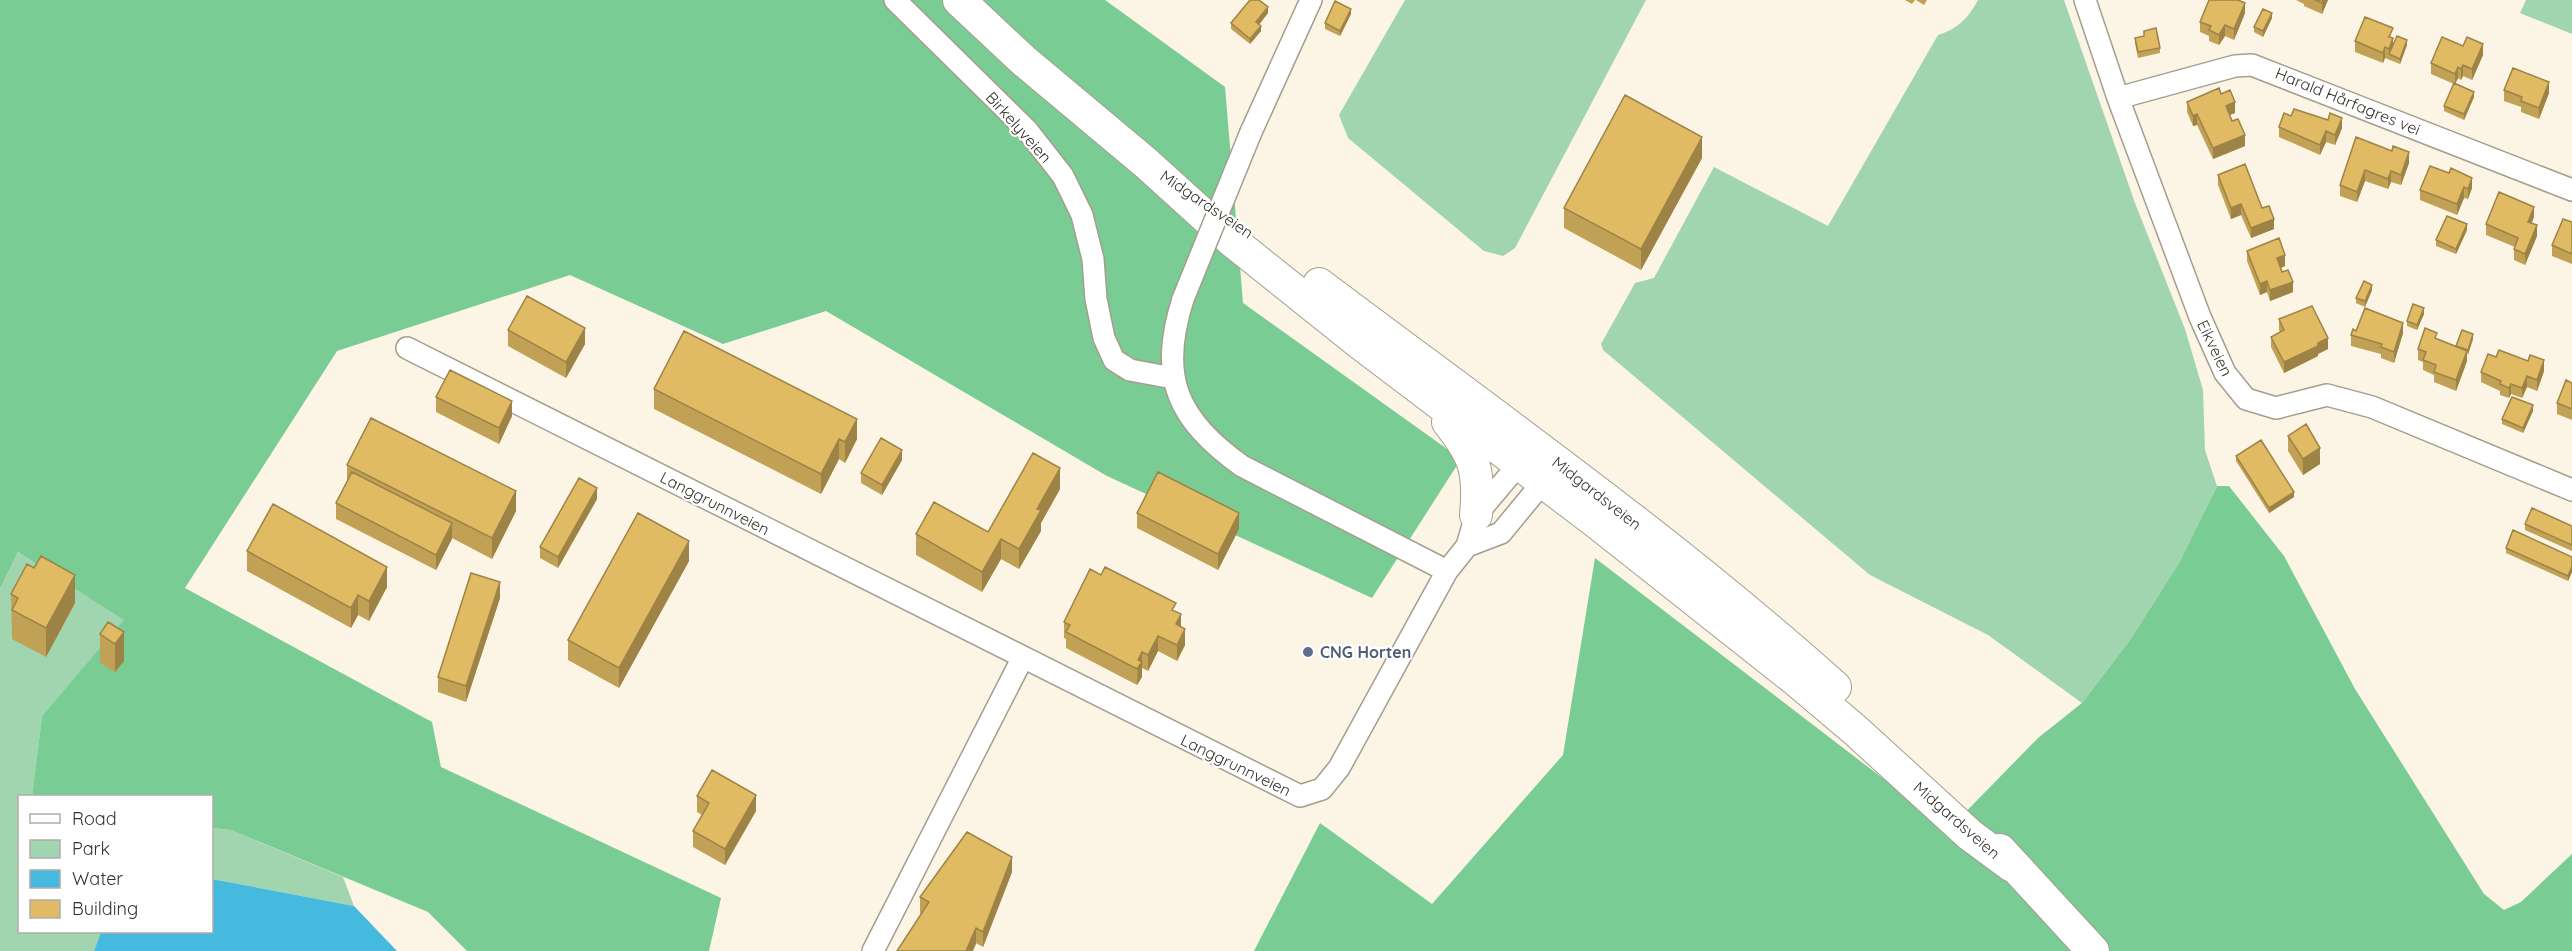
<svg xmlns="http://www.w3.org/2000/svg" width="2572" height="951" font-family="Quicksand,sans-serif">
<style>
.green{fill:#a0d5b0}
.forest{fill:#78cc94}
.water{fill:#45bade}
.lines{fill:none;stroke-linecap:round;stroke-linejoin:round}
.minor-casing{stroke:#a59e8e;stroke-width:24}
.highway-casing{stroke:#a59e8e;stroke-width:34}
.minor{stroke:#fff;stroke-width:21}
.highway{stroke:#fff;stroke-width:32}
.minor-bridge-casing{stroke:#a59e8e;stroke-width:24;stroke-linecap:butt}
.minor-bridge{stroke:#fff;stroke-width:21}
.wall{fill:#c1a156}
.shaded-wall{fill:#9d8346}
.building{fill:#e0bb64;stroke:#9d8346;stroke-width:1.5}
.service-dot{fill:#5c6f8a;stroke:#fff;stroke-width:2}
.labels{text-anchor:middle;stroke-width:4.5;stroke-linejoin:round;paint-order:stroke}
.street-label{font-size:16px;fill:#36332d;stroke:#fff}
.service-label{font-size:16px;font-weight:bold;fill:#4e5e75;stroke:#fff;text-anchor:start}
</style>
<rect width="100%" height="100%" fill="#fcf4e4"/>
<path class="green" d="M 1405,0 L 1646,0 L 1515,248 L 1503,256 L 1484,251 L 1348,138 L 1339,115 Z
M 1978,0 L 2064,0 L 2135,203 L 2185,329 L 2203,390 L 2205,450 L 2217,486 L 2179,563 L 2130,640 L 2082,703 L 1988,635 L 1870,575 L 1603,350 L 1601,344 L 1635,283 L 1654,278 L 1714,167 L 1828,226 L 1938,35 C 1958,29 1968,18 1978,0 Z
M 2526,0 L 2572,0 L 2572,34 L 2520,13 Z
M 18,552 L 125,620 L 42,716 L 32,796 L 20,796 L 20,932 L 101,932 L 94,951 L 0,951 L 0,589 Z
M 212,828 L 231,830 L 343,877 L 354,906 L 212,879 Z"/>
<path class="forest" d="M 0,0 L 1105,0 L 1225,87 L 1243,303 L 1461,459 L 1372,598 L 1107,476 L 826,311 L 723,344 L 570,275 L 337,351 L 185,588 L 432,722 L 441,767 L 721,898 L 709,951 L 467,951 L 428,912 L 231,830 L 212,828 L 212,796 L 32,796 L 42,716 L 124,620 L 18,552 L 0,589 Z
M 2217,486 L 2229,486 L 2284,556 L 2355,689 L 2484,894 L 2504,910 L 2521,902 L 2572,854 L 2572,951 L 1254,951 L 1320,823 L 1432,904 L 1563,755 L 1595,558 L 1949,829 L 2038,738 L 2082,703 L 2130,640 L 2179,563 Z"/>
<path class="water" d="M 212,879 L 354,906 L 397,951 L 94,951 L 101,932 L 212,932 Z"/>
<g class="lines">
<g class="minor-casing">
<path id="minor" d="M 895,0 L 1027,130 L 1063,176 L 1082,215 L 1093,259 L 1096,299 L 1104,338 L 1114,360 L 1130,370 L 1173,378
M 2085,0 L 2118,98 L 2200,317 L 2225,373 L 2246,399 L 2276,408 L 2327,395 L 2372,407 L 2572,490
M 2118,98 L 2235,66 L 2252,65 L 2572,190
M 1251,132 L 1311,0
M 407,348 L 1300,796 L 1322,789 L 1339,768 L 1447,571 L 1242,466 C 1177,419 1158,378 1183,299
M 1467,546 L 1501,533 L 1543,482 L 1545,469
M 1447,571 L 1467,546 L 1476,515 L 1519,464 L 1531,459
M 873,951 L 1022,659"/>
</g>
<g class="highway-casing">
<path id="highway" d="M 959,0 L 1023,60 L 1146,163 L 1231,240 L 1361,344 L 1596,522 L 1797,681 L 1855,730 L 1970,835 L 2012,866
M 1319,284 C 1493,415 1672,541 1835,687
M 1448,422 C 1475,456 1480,471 1476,515
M 2000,850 L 2093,951"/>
</g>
<use href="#minor" class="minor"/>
<use href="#highway" class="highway"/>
<g class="minor-bridge-casing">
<path id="minor-bridge" d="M 1183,299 L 1251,132"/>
</g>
<use href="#minor-bridge" class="minor-bridge"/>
</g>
<path class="wall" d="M 1905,0 L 1915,0 L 1912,4 Z
M 1916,0 L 1927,0 L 1924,5 Z
M 2296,0 L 2328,0 L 2322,14 L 2304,6 L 2304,4 Z
M 1268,13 L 1259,25 L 1261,31 L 1250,44 L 1231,29 L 1231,23 Z
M 2245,13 L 2234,40 L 2225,36 L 2219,45 L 2209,41 L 2209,36 L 2200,32 L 2200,22 Z
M 1351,14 L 1340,36 L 1325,29 L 1325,23 Z
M 2272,18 L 2263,37 L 2254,32 L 2254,27 Z
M 2144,31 L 2160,48 L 2160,53 L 2138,58 L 2135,43 L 2135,38 L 2144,36 Z
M 2355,41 L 2393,44 L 2407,45 L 2400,64 L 2385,58 L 2383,63 L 2355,52 Z
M 2483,55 L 2472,80 L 2463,76 L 2461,80 L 2458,78 L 2455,84 L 2474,97 L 2464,120 L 2444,111 L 2444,106 L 2454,84 L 2431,74 L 2431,63 Z
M 2504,90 L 2549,93 L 2539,119 L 2521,112 L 2521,107 L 2504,101 Z
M 2221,94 L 2235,113 L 2230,115 L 2245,146 L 2213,159 L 2197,125 L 2193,126 L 2187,112 L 2187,102 Z
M 2291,116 L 2342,128 L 2335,145 L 2326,142 L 2320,155 L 2279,137 L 2279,127 Z
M 2356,137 L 2409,163 L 2401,185 L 2391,182 L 2388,189 L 2365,181 L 2357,202 L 2340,196 L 2340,185 Z
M 1702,158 L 1641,270 L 1564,228 L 1564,208 Z
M 2449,173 L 2472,188 L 2468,199 L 2464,198 L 2457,215 L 2420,200 L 2420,190 Z
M 2218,175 L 2262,208 L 2274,229 L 2251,238 L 2241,215 L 2231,219 L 2218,185 Z
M 2534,217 L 2531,223 L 2537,236 L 2525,265 L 2514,260 L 2514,249 L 2515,247 L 2486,235 L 2486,224 Z
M 2572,222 L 2572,264 L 2552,256 L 2552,245 Z
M 2467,230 L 2456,254 L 2436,246 L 2436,240 Z
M 2247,251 L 2285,266 L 2281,268 L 2293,292 L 2270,301 L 2267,292 L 2260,295 L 2247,261 Z
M 2372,290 L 2365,307 L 2356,303 L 2356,298 Z
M 2424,314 L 2417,330 L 2407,326 L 2407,321 Z
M 2279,319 L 2328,349 L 2318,354 L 2318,356 L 2284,373 L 2271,347 L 2271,337 L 2280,332 L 2279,330 Z
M 508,330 L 585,344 L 566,378 L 508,346 Z
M 2356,331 L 2403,333 L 2394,363 L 2381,358 L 2381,354 L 2351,346 L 2351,335 Z
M 2437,339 L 2456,346 L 2473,339 L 2467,355 L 2467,361 L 2456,391 L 2434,382 L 2434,375 L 2423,370 L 2423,362 L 2418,360 L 2418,349 Z
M 2496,357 L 2544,371 L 2537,391 L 2527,387 L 2522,398 L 2511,394 L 2509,398 L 2500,395 L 2500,391 L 2481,382 L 2481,372 Z
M 2572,383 L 2572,420 L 2557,414 L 2557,403 Z
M 654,389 L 857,439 L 845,463 L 839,459 L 821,494 L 654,409 Z
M 436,397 L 512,416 L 499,444 L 436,412 Z
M 2533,411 L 2523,433 L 2502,424 L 2502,419 Z
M 2288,436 L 2320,464 L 2303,475 L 2288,451 Z
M 2236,456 L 2294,497 L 2269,513 L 2236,461 Z
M 902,460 L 882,495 L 861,483 L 861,473 Z
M 347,465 L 516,511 L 492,559 L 452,538 L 436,570 L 336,519 L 336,503 L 347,481 Z
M 1060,489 L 1041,523 L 1041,531 L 1019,569 L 1001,559 L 982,592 L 916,555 L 916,534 L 988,532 Z
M 597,499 L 558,568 L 540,558 L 540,547 Z
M 1137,513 L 1239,529 L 1218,570 L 1137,528 Z
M 2525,524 L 2572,526 L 2572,551 L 2525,530 Z
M 2506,548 L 2572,557 L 2572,572 L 2568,581 L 2506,553 Z
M 247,551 L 387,587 L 369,621 L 358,615 L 351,628 L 247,571 Z
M 689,561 L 619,688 L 568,660 L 568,640 Z
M 1101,575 L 1176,612 L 1181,627 L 1185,645 L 1177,661 L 1158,651 L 1148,671 L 1142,668 L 1142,677 L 1137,685 L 1066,648 L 1066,639 L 1064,638 L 1064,622 Z
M 11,594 L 75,603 L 46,657 L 12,639 Z
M 500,598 L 466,702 L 438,692 L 438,677 Z
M 108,622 L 124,661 L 115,672 L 100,663 L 100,634 Z
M 697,796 L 756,811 L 725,865 L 693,847 L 693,831 L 702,815 L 697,812 Z
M 1012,872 L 983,947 L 920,913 L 920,897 Z"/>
<path class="shaded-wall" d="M 2323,0 L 2328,0 L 2322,14 L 2322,3 Z
M 2245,3 L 2245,13 L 2234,40 L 2234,29 Z
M 1268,7 L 1268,13 L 1256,28 L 1256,22 Z
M 1351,9 L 1351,14 L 1340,36 L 1340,31 Z
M 2272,13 L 2272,18 L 2263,37 L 2263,31 Z
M 2225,25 L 2225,36 L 2219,45 L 2219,35 Z
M 1261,26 L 1261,31 L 1250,44 L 1250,39 Z
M 2393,38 L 2393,49 L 2389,54 L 2389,59 L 2389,49 Z
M 2407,40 L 2407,45 L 2400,64 L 2400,59 Z
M 2483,44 L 2483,55 L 2472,80 L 2472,69 Z
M 2385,47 L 2385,58 L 2383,63 L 2383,53 Z
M 2463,65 L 2463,76 L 2461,80 L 2461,69 Z
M 2458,67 L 2458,78 L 2455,84 L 2455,74 Z
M 2549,82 L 2549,93 L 2539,119 L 2539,108 Z
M 2474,92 L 2474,97 L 2464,120 L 2464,114 Z
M 2235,102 L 2235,113 L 2226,116 L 2226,106 Z
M 2197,114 L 2197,125 L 2193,126 L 2193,116 Z
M 2342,118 L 2342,128 L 2335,145 L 2335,135 Z
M 2326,131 L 2326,142 L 2320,155 L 2320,145 Z
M 2245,135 L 2245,146 L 2213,159 L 2213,148 Z
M 1702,137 L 1702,158 L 1641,270 L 1641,249 Z
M 2409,152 L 2409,163 L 2401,185 L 2401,175 Z
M 2365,170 L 2365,181 L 2357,202 L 2357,192 Z
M 2391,171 L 2391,182 L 2388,189 L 2388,179 Z
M 2472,178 L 2472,188 L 2468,199 L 2468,189 Z
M 2464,187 L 2464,198 L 2457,215 L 2457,204 Z
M 2241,204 L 2241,215 L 2231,219 L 2231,208 Z
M 2534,207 L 2534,217 L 2528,232 L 2528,222 Z
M 2274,219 L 2274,229 L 2251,238 L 2251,228 Z
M 2467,224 L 2467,230 L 2456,254 L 2456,249 Z
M 2537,225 L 2537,236 L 2525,265 L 2525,254 Z
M 2285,255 L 2285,266 L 2277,269 L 2277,258 Z
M 2267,281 L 2267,292 L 2260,295 L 2260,284 Z
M 2293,282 L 2293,292 L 2270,301 L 2270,290 Z
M 2372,285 L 2372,290 L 2365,307 L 2365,301 Z
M 2424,308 L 2424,314 L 2417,330 L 2417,325 Z
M 2403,323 L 2403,333 L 2394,363 L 2394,352 Z
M 585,328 L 585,344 L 566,378 L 566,362 Z
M 2473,334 L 2473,339 L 2468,355 L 2468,350 Z
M 2328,338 L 2328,349 L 2318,354 L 2318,356 L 2284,373 L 2284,362 Z
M 2467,351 L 2467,361 L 2456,391 L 2456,380 Z
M 2544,360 L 2544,371 L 2537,391 L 2537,380 Z
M 2527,376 L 2527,387 L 2522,398 L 2522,388 Z
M 2511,384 L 2511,394 L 2509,398 L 2509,388 Z
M 512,401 L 512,416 L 499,444 L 499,428 Z
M 2533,405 L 2533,411 L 2523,433 L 2523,428 Z
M 857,419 L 857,439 L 845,463 L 845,442 Z
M 839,439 L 839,459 L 821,494 L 821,474 Z
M 2320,448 L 2320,464 L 2303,475 L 2303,459 Z
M 902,450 L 902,460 L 882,495 L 882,485 Z
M 1060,468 L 1060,489 L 1041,523 L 1041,531 L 1019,569 L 1019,549 L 1037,509 Z
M 597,488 L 597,499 L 558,568 L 558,557 Z
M 516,491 L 516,511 L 492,559 L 492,538 Z
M 2294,492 L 2294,497 L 2269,513 L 2269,508 Z
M 1239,513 L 1239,529 L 1218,570 L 1218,554 Z
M 452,523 L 452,539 L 436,570 L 436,555 Z
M 1001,539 L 1001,559 L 982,592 L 982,572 Z
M 689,541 L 689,561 L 619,688 L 619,668 Z
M 2572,566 L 2572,572 L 2568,581 L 2568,576 Z
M 387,567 L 387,587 L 369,621 L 369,601 Z
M 75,575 L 75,603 L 46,657 L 46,628 Z
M 500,582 L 500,598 L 466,702 L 466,686 Z
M 358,595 L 358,615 L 351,628 L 351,608 Z
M 1181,614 L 1181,630 L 1176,624 Z
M 1185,629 L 1185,645 L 1177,661 L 1177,645 Z
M 124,632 L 124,661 L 115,672 L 115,644 Z
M 1158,636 L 1158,651 L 1148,671 L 1148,655 Z
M 1142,652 L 1142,677 L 1137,685 L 1138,660 Z
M 756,795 L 756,811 L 725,865 L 725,849 Z
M 1012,857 L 1012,872 L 983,947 L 983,932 Z
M 976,928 L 976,944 L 973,951 L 966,951 Z"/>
<path class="building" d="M 1250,0 L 1259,0 L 1268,7 L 1256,22 L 1261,26 L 1250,39 L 1231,23 Z
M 2209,0 L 2238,0 L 2245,3 L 2234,29 L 2225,25 L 2219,35 L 2209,30 L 2211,26 L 2200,22 Z
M 2315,0 L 2323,0 L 2322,3 Z
M 1335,1 L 1351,9 L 1340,31 L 1325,23 Z
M 2263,9 L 2272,13 L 2263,31 L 2254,27 Z
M 2365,17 L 2393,28 L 2389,37 L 2393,38 L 2389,49 L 2385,47 L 2383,53 L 2355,41 Z
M 2156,28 L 2160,48 L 2138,52 L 2135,38 L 2144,36 L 2144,31 Z
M 2397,36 L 2407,40 L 2400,59 L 2389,54 Z
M 2442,37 L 2463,46 L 2467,37 L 2483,44 L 2472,69 L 2463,65 L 2461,69 L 2458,67 L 2455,74 L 2431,63 Z
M 2513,68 L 2549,82 L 2539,108 L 2521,101 L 2522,97 L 2504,90 Z
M 2454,83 L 2474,92 L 2464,114 L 2444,106 Z
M 2219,88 L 2221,94 L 2230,90 L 2235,102 L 2226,106 L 2232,121 L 2238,119 L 2245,135 L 2213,148 L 2197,114 L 2193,116 L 2187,102 Z
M 1625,95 L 1702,137 L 1641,249 L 1564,208 Z
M 2294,109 L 2328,120 L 2330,113 L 2342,118 L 2335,135 L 2326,131 L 2320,145 L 2279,127 L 2284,113 L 2291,116 Z
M 2356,137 L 2392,151 L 2393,146 L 2409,152 L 2401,175 L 2391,171 L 2388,179 L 2365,170 L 2357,192 L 2340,185 Z
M 2245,164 L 2262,208 L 2269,206 L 2274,219 L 2251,228 L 2241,204 L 2231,208 L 2218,175 Z
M 2430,166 L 2449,173 L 2451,168 L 2472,178 L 2468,189 L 2464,187 L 2457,204 L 2420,190 Z
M 2499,192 L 2534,207 L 2528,222 L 2537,225 L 2525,254 L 2514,249 L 2518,238 L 2486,224 Z
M 2447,216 L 2467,224 L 2456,249 L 2436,240 Z
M 2563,219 L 2572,222 L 2572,254 L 2552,245 Z
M 2279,238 L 2285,255 L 2277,258 L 2282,272 L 2288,270 L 2293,282 L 2270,290 L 2267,281 L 2260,284 L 2247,251 Z
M 2364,281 L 2372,285 L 2365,301 L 2356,298 Z
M 527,296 L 585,328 L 566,362 L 508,330 Z
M 2413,304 L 2424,308 L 2417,325 L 2407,321 Z
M 2312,306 L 2328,338 L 2318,343 L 2318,346 L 2284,362 L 2271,337 L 2284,330 L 2279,319 Z
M 2365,308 L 2403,323 L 2394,352 L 2381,347 L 2382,344 L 2351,335 L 2353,329 L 2356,331 Z
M 2425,328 L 2437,333 L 2435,338 L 2467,351 L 2456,380 L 2434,372 L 2436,365 L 2423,360 L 2426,352 L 2418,349 Z
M 2462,330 L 2473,334 L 2468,350 L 2456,346 Z
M 684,331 L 857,419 L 845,442 L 839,439 L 821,474 L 654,389 Z
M 2499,350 L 2528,361 L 2530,355 L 2544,360 L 2537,380 L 2527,376 L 2522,388 L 2511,384 L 2509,388 L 2500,384 L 2501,381 L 2481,372 L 2488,354 L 2496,357 Z
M 450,370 L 512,401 L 499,428 L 436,397 Z
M 2566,380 L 2572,383 L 2572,409 L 2557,403 Z
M 2512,397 L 2533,405 L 2523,428 L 2502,419 Z
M 371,418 L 516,491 L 492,538 L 347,465 Z
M 2306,424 L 2320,448 L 2303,459 L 2288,436 Z
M 881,438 L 902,450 L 882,485 L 861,473 Z
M 2261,440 L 2294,492 L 2269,508 L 2236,456 Z
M 1033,453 L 1060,468 L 1037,509 L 1041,510 L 1019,549 L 1001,539 L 982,572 L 916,534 L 934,502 L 988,532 Z
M 352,472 L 452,523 L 436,555 L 336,503 Z
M 1158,472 L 1239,513 L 1218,554 L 1137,513 Z
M 579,478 L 597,488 L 558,557 L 540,547 Z
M 273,504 L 387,567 L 369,601 L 358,595 L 351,608 L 247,551 Z
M 2532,508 L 2572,526 L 2572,545 L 2525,524 Z
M 638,513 L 689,541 L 619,668 L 568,640 Z
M 2513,530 L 2572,557 L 2572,566 L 2568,576 L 2506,548 Z
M 41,556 L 75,575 L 46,628 L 12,610 L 18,598 L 11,594 L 27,564 L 34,568 Z
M 1105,567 L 1176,603 L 1172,610 L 1181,614 L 1176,624 L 1185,629 L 1177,645 L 1158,636 L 1148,655 L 1142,652 L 1138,660 L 1142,662 L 1137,669 L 1066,632 L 1070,625 L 1064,622 L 1090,569 L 1101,575 Z
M 471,573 L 500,582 L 466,686 L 438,677 Z
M 108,622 L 124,632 L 115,644 L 100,634 Z
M 712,770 L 756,795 L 725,849 L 693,831 L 709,803 L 697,796 Z
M 967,832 L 1012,857 L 983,932 L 976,928 L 966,951 L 897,951 L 929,902 L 920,897 Z"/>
<circle class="service-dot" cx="1308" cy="652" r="6"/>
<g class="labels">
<g class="street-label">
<text transform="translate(2348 101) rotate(22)" y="6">Harald Hårfagres vei</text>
<text transform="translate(1019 127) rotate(48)" y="6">Birkelyveien</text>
<text transform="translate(1207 204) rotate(34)" y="6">Midgardsveien</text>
<text transform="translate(2215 348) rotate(64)" y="6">Eikveien</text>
<text transform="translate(1597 493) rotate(38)" y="6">Midgardsveien</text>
<text transform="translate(715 503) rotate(27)" y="6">Langgrunnveien</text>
<text transform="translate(1236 765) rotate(26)" y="6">Langgrunnveien</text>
<text transform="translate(1957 820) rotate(41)" y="6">Midgardsveien</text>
</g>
<g class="service-label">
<text x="1320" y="658">CNG Horten</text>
</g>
</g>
<rect x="18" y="795" width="195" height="138" fill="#ffffff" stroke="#afadab" stroke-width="1.5"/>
<rect x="30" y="814" width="30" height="9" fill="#ffffff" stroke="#afadab" stroke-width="1.5"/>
<text x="72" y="825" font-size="18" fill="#36332d">Road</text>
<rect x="30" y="840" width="30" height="18" fill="#a0d5b0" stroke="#afadab" stroke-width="1.5"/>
<text x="72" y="855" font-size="18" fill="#36332d">Park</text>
<rect x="30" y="870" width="30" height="18" fill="#45bade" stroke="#afadab" stroke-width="1.5"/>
<text x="72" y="885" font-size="18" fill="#36332d">Water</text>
<rect x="30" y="900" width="30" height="18" fill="#e0bb64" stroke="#afadab" stroke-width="1.5"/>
<text x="72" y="915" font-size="18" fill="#36332d">Building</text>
</svg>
